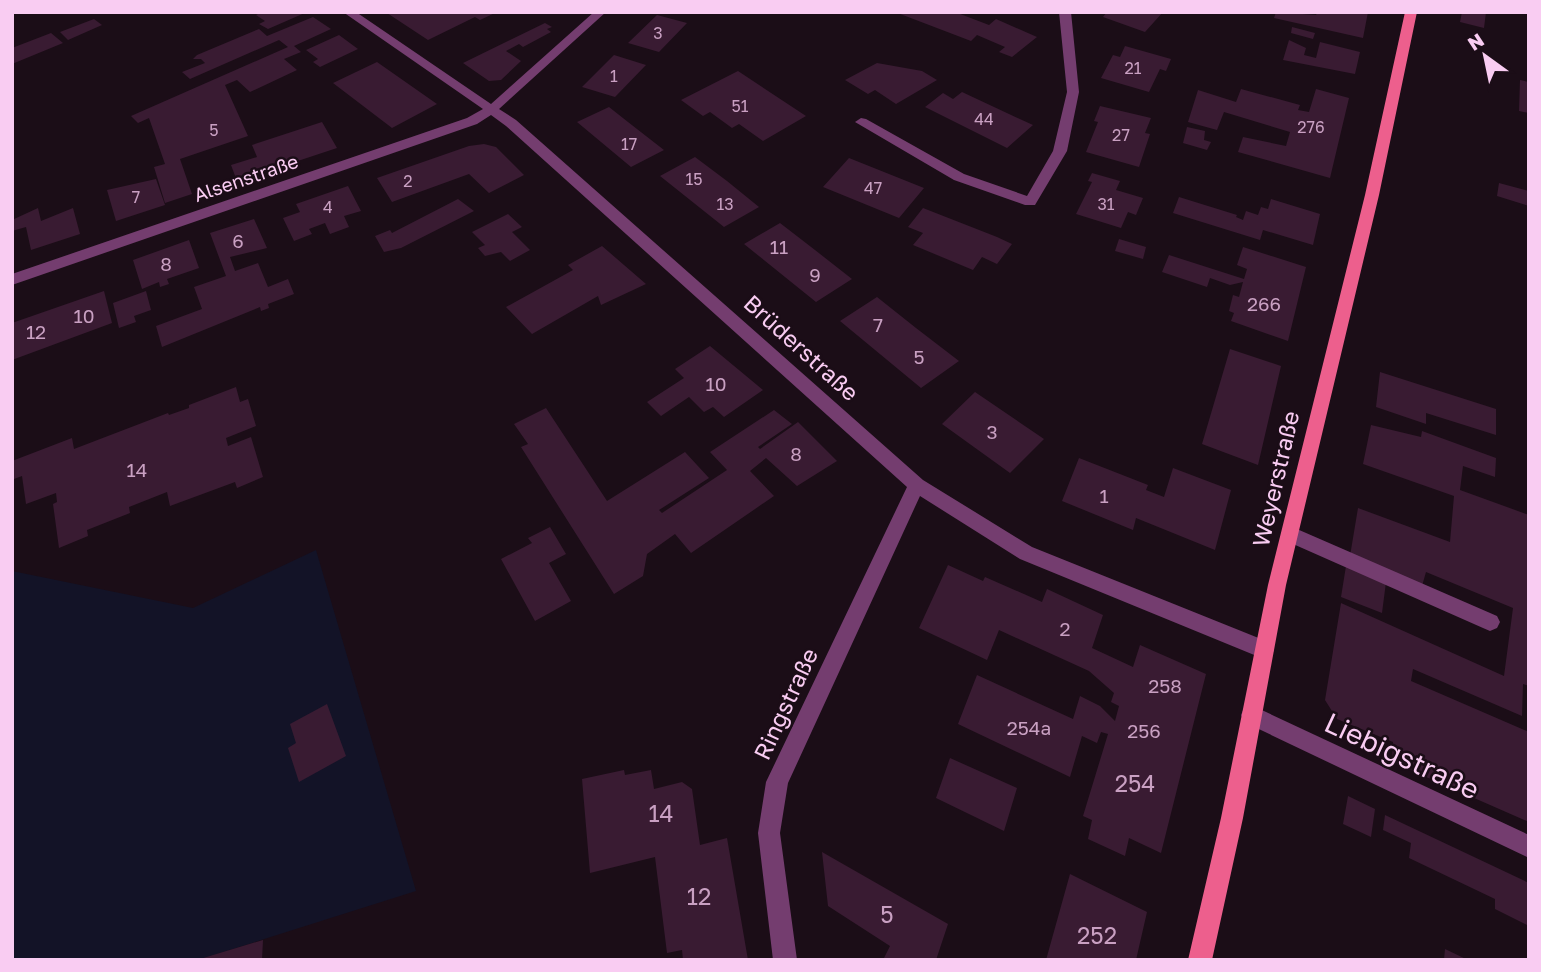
<svg xmlns="http://www.w3.org/2000/svg" width="1541" height="972" font-family="'Golos Text',sans-serif">
<style>
.green{fill:#131327}
.building{fill:#391b32}
.lines{fill:none;stroke-linecap:round;stroke-linejoin:round}
.minor{fill:#743d6f;fill-rule:evenodd}
.major{fill:#ed5f8d;fill-rule:evenodd}
.labels{text-anchor:middle;stroke-width:5;stroke-linejoin:round;paint-order:stroke}
.far-number-label{font-size:16px;fill:#c9a0c2}
.far-street-label{font-size:19px;fill:#f9ccf2;stroke:#1b0d17}
.number-label{font-size:19px;fill:#c9a0c2}
.street-label{font-size:23px;fill:#f9ccf2;stroke:#1b0d17}
.near-number-label{font-size:23px;fill:#c9a0c2}
.near-street-label{font-size:28px;fill:#f9ccf2;stroke:#1b0d17}
</style>
<rect width="100%" height="100%" fill="#1b0d17"/>
<path class="green" d="M 316,550 L 416,891 L 198,960 L 12,960 L 12,571 L 193,608 Z"/>
<path class="building" d="M 262,12 L 307,12 L 268,29 L 259,24 L 265,21 L 256,15 Z
M 497,12 L 480,20 L 475,17 L 428,40 L 387,13 Z
M 895,12 L 955,12 L 989,25 L 996,19 L 1037,37 L 1012,57 L 999,52 L 1005,47 L 977,35 L 971,41 Z
M 1107,12 L 1163,12 L 1145,32 L 1103,17 Z
M 1276,12 L 1316,15 L 1318,12 L 1368,12 L 1363,38 L 1274,18 Z
M 1462,12 L 1486,12 L 1484,28 L 1460,22 Z
M 657,15 L 687,23 L 659,52 L 628,43 Z
M 313,17 L 331,29 L 294,46 L 301,52 L 284,59 L 297,70 L 250,92 L 237,80 L 225,85 L 248,136 L 180,159 L 192,194 L 165,203 L 154,167 L 165,164 L 149,118 L 138,123 L 131,116 L 288,47 L 279,40 L 190,79 L 182,72 L 205,63 L 201,59 L 193,59 L 197,55 L 259,29 L 267,36 Z
M 94,19 L 102,25 L 68,40 L 60,32 Z
M 545,23 L 552,27 L 547,29 L 551,32 L 523,47 L 519,44 L 506,51 L 521,61 L 501,80 L 489,81 L 463,63 Z
M 1292,27 L 1315,33 L 1313,39 L 1291,33 Z
M 51,33 L 63,43 L 12,64 L 12,48 Z
M 339,35 L 358,49 L 320,67 L 313,62 L 318,59 L 306,50 Z
M 1289,40 L 1306,48 L 1304,55 L 1316,58 L 1320,42 L 1360,52 L 1355,74 L 1283,60 Z
M 1125,46 L 1171,59 L 1166,71 L 1160,69 L 1149,92 L 1101,78 L 1113,55 L 1120,57 Z
M 614,55 L 646,65 L 615,97 L 582,87 Z
M 377,62 L 437,104 L 392,128 L 333,83 Z
M 877,63 L 922,71 L 937,80 L 896,104 L 875,90 L 868,94 L 845,80 Z
M 738,71 L 806,116 L 763,141 L 739,124 L 732,128 L 710,112 L 703,116 L 681,100 Z
M 1520,80 L 1529,82 L 1529,113 L 1519,111 Z
M 1241,89 L 1300,105 L 1298,110 L 1309,112 L 1316,89 L 1349,98 L 1330,178 L 1238,152 L 1243,137 L 1286,146 L 1290,132 L 1224,112 L 1217,130 L 1188,122 L 1198,90 L 1236,102 Z
M 962,92 L 1009,114 L 1033,125 L 1007,148 L 925,107 L 943,93 L 953,99 Z
M 1100,106 L 1151,118 L 1145,133 L 1150,134 L 1139,167 L 1086,152 L 1098,122 L 1094,121 Z
M 609,107 L 628,122 L 664,150 L 631,167 L 577,122 Z
M 322,122 L 337,148 L 237,181 L 231,165 L 257,157 L 252,145 Z
M 1187,127 L 1205,131 L 1204,140 L 1211,142 L 1207,150 L 1183,143 Z
M 484,144 L 496,147 L 524,175 L 489,193 L 469,174 L 392,202 L 377,178 L 469,146 Z
M 695,157 L 727,181 L 759,207 L 724,227 L 660,176 Z
M 849,158 L 924,188 L 899,218 L 823,187 Z
M 1092,173 L 1120,181 L 1116,190 L 1143,198 L 1136,215 L 1128,212 L 1121,228 L 1076,214 L 1092,182 L 1088,181 Z
M 156,179 L 165,205 L 116,221 L 107,190 Z
M 1499,183 L 1529,191 L 1529,206 L 1497,196 Z
M 348,186 L 361,211 L 344,216 L 349,227 L 330,234 L 325,223 L 309,229 L 312,234 L 294,241 L 283,218 L 300,212 L 296,204 Z
M 1179,197 L 1237,215 L 1236,217 L 1243,220 L 1246,211 L 1258,215 L 1261,207 L 1268,209 L 1271,199 L 1320,214 L 1313,245 L 1263,230 L 1260,240 L 1173,213 Z
M 458,199 L 474,211 L 401,248 L 384,252 L 375,236 L 390,230 L 392,233 Z
M 38,208 L 41,221 L 73,208 L 80,234 L 31,250 L 26,227 L 12,231 L 12,220 Z
M 923,208 L 997,237 L 1012,244 L 997,264 L 982,257 L 973,270 L 913,245 L 923,233 L 908,227 Z
M 508,214 L 522,227 L 512,232 L 530,250 L 510,261 L 501,252 L 485,256 L 478,248 L 485,245 L 472,232 Z
M 254,219 L 267,248 L 230,257 L 235,271 L 258,263 L 268,287 L 288,279 L 294,294 L 268,304 L 269,308 L 261,311 L 260,307 L 162,347 L 156,326 L 202,309 L 194,287 L 226,276 L 210,233 Z
M 780,223 L 815,250 L 852,279 L 816,302 L 744,244 Z
M 1119,239 L 1146,247 L 1143,259 L 1115,251 Z
M 189,240 L 199,268 L 167,279 L 169,284 L 160,287 L 159,282 L 142,289 L 133,260 Z
M 602,246 L 646,284 L 601,305 L 598,296 L 532,334 L 506,307 L 573,270 L 568,265 Z
M 1243,247 L 1306,267 L 1288,341 L 1231,321 L 1234,313 L 1229,311 L 1233,295 L 1239,297 L 1243,282 L 1230,285 L 1210,278 L 1207,287 L 1162,272 L 1169,255 L 1244,279 L 1247,269 L 1237,265 Z
M 104,291 L 112,323 L 12,360 L 12,323 Z
M 146,291 L 151,310 L 134,316 L 136,322 L 119,328 L 113,303 Z
M 877,297 L 916,328 L 959,361 L 921,388 L 840,321 Z
M 710,346 L 763,390 L 724,417 L 713,407 L 704,412 L 689,397 L 661,416 L 647,402 L 684,378 L 675,369 Z
M 1230,349 L 1281,366 L 1258,465 L 1202,444 Z
M 1380,372 L 1496,409 L 1496,435 L 1426,413 L 1426,424 L 1376,407 Z
M 236,387 L 240,402 L 248,399 L 256,426 L 226,438 L 228,446 L 251,437 L 263,477 L 237,488 L 235,482 L 170,506 L 167,492 L 129,507 L 130,513 L 87,530 L 88,536 L 59,548 L 53,504 L 57,502 L 56,493 L 26,504 L 22,476 L 14,479 L 12,461 L 72,438 L 74,449 L 168,413 L 169,415 L 189,408 L 189,405 Z
M 975,392 L 1044,439 L 1010,473 L 942,424 Z
M 546,408 L 607,501 L 685,452 L 709,478 L 659,510 L 662,513 L 727,470 L 710,452 L 774,410 L 792,424 L 758,447 L 760,449 L 798,422 L 837,461 L 797,486 L 766,458 L 750,471 L 774,496 L 691,553 L 675,534 L 647,554 L 643,576 L 614,594 L 521,447 L 528,444 L 514,424 Z
M 1371,425 L 1421,437 L 1422,431 L 1496,458 L 1495,477 L 1463,466 L 1460,490 L 1529,515 L 1529,686 L 1523,684 L 1522,716 L 1413,669 L 1411,681 L 1529,732 L 1529,822 L 1392,762 L 1393,742 L 1337,719 L 1325,700 L 1341,603 L 1504,676 L 1513,608 L 1426,572 L 1422,586 L 1350,556 L 1358,508 L 1450,542 L 1454,496 L 1363,464 Z
M 1079,458 L 1148,485 L 1146,490 L 1164,497 L 1173,468 L 1231,490 L 1215,550 L 1136,518 L 1133,530 L 1062,501 Z
M 550,527 L 566,554 L 549,563 L 571,601 L 535,621 L 501,559 L 532,543 L 528,538 Z
M 948,565 L 983,581 L 985,577 L 1042,602 L 1047,589 L 1103,615 L 1092,648 L 1133,667 L 1140,645 L 1206,674 L 1161,853 L 1129,838 L 1125,856 L 1088,839 L 1092,820 L 1083,816 L 1108,734 L 1101,732 L 1097,743 L 1082,736 L 1070,777 L 958,724 L 977,675 L 1073,719 L 1080,696 L 1100,706 L 1115,721 L 1119,706 L 1111,702 L 1114,693 L 1089,671 L 999,630 L 987,660 L 919,628 Z
M 1346,566 L 1386,582 L 1382,613 L 1341,597 Z
M 327,704 L 346,756 L 299,782 L 288,748 L 296,743 L 290,724 Z
M 950,758 L 1017,788 L 1004,831 L 936,798 Z
M 624,770 L 625,775 L 651,770 L 654,789 L 682,782 L 692,789 L 700,845 L 727,838 L 748,960 L 683,960 L 682,950 L 667,953 L 655,857 L 590,873 L 582,779 Z
M 1348,796 L 1375,809 L 1371,837 L 1343,824 Z
M 1385,815 L 1529,883 L 1529,926 L 1495,909 L 1495,899 L 1409,858 L 1411,843 L 1383,830 Z
M 822,852 L 948,924 L 936,960 L 883,960 L 890,946 L 828,906 Z
M 1070,874 L 1147,912 L 1136,960 L 1046,960 Z
M 263,940 L 262,960 L 200,960 L 200,959 Z
M 1445,949 L 1468,960 L 1444,960 Z"/>
<g class="lines">
<path class="minor" d="M 343,12 L 356,12 L 491,104 L 594,12 L 606,12 L 499,109 L 516,120 L 923,480 L 1032,547 L 1271,643 L 1274,650 L 1271,657 L 1264,659 L 1020,559 L 920,496 L 788,783 L 780,833 L 797,960 L 773,960 L 758,833 L 766,782 L 907,487 L 506,126 L 491,115 L 477,124 L 12,285 L 12,274 L 467,118 L 483,109 Z
M 1059,12 L 1071,12 L 1079,92 L 1067,151 L 1035,205 L 1025,205 L 954,180 L 855,122 L 861,118 L 866,119 L 964,174 L 1027,196 L 1053,151 L 1067,92 Z
M 1290,526 L 1497,616 L 1500,622 L 1497,628 L 1490,631 L 1483,628 L 1284,540 L 1281,534 L 1284,528 Z
M 1251,705 L 1529,835 L 1529,858 L 1244,722 L 1241,715 L 1244,708 Z"/>
<path class="major" d="M 1405,12 L 1417,12 L 1379,195 L 1286,585 L 1243,818 L 1212,960 L 1188,960 L 1221,818 L 1268,585 L 1365,195 Z"/>
</g>
<g class="labels">
<g class="far-number-label">
<text x="658" y="39">3</text>
<text x="1133" y="74">21</text>
<text x="614" y="82">1</text>
<text x="740" y="112">51</text>
<text x="984" y="125">44</text>
<text x="1311" y="133">276</text>
<text x="214" y="136">5</text>
<text x="1121" y="141">27</text>
<text x="629" y="150">17</text>
<text x="694" y="185">15</text>
<text x="408" y="187">2</text>
<text x="873" y="194">47</text>
<text x="136" y="203">7</text>
<text x="725" y="210">13</text>
<text x="1106" y="210">31</text>
<text x="328" y="213">4</text>
</g>
<g class="far-street-label">
<text transform="translate(246 178) rotate(-19)" y="7">Alsenstraße</text>
</g>
<g class="number-label">
<text x="238" y="248">6</text>
<text x="779" y="254">11</text>
<text x="166" y="271">8</text>
<text x="815" y="282">9</text>
<text x="1264" y="311">266</text>
<text x="84" y="323">10</text>
<text x="878" y="332">7</text>
<text x="36" y="339">12</text>
<text x="919" y="364">5</text>
<text x="716" y="391">10</text>
<text x="992" y="439">3</text>
<text x="796" y="461">8</text>
<text x="137" y="477">14</text>
<text x="1104" y="503">1</text>
<text x="1065" y="636">2</text>
<text x="1165" y="693">258</text>
<text x="1029" y="735">254a</text>
<text x="1144" y="738">256</text>
</g>
<g class="street-label">
<text transform="translate(801 348) rotate(42)" y="8">Brüderstraße</text>
<text transform="translate(1276 479) rotate(-77)" y="8">Weyerstraße</text>
<text transform="translate(786 704) rotate(-65)" y="8">Ringstraße</text>
</g>
<g class="near-number-label">
<text x="1135" y="792">254</text>
<text x="661" y="822">14</text>
<text x="699" y="905">12</text>
<text x="887" y="923">5</text>
<text x="1097" y="944">252</text>
</g>
<g class="near-street-label">
<text transform="translate(1402 756) rotate(25)" y="10">Liebigstraße</text>
</g>
</g>
<rect width="1541" height="972" fill="none" stroke="#f9ccf2" stroke-width="28"/>
<g transform="translate(1485 56) rotate(327)" stroke="#1b0d17" stroke-width="5" paint-order="stroke">
<path d="M0-5L12 26L0 18L-12 26Z" fill="#f9ccf2"/>
<text y="-10" font-size="19" font-weight="bold" text-anchor="middle" fill="#f9ccf2">N</text>
</g>
</svg>
